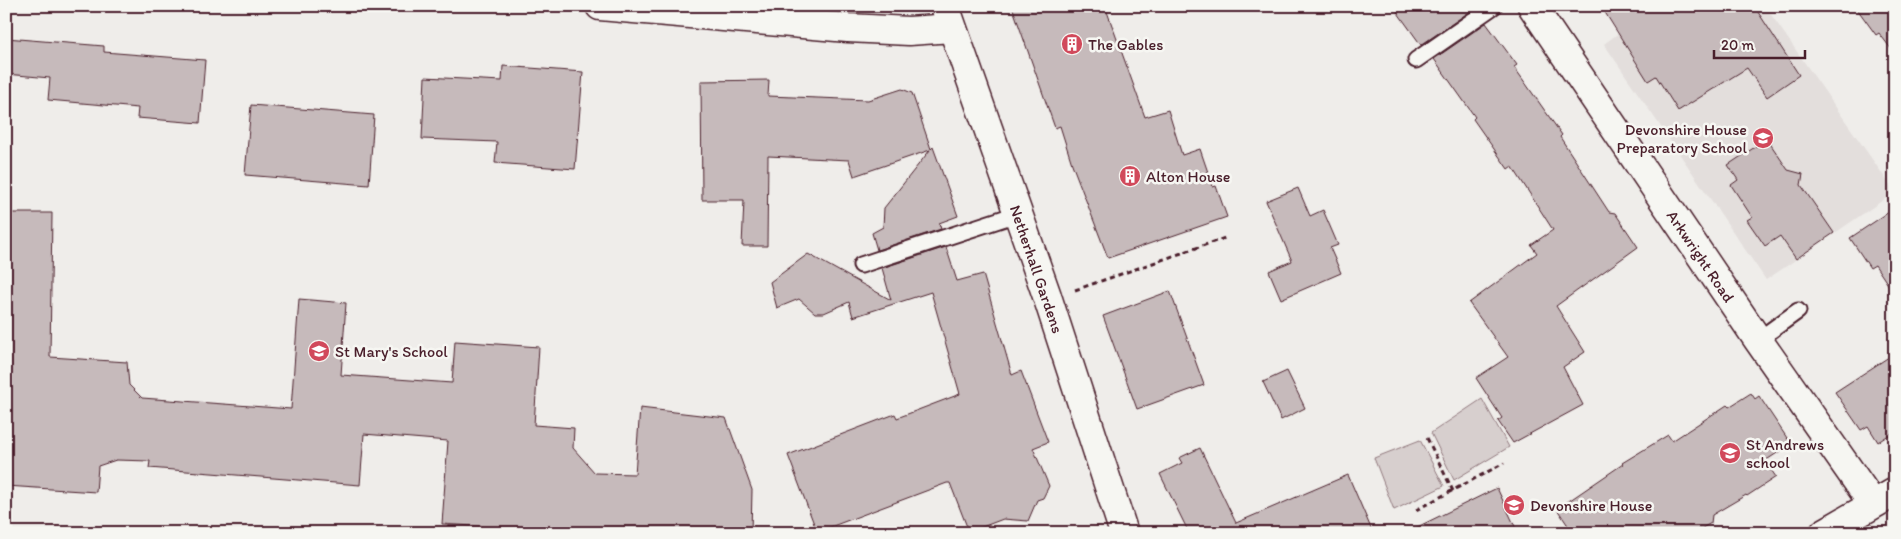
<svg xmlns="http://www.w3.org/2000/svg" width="1901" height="539" font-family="Itim,sans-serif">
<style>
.built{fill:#e3dedc}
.green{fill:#d7cfce;stroke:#90777c}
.building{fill:#c6babb;stroke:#4a1f2b}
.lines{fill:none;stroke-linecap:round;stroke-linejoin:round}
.lane-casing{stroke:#4a1f2b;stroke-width:19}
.street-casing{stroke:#4a1f2b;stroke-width:31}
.secondary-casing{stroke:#4a1f2b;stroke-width:31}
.path{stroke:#4a1f2b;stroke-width:3;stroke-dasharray:5 4;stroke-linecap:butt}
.lane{stroke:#f6f6f2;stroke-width:15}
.street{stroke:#f6f6f2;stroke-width:28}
.secondary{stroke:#f6f6f2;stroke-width:28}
.labels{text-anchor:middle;stroke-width:5;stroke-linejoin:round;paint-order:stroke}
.poi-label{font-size:16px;fill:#4a1f2b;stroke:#f6f6f2;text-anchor:start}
.street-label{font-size:16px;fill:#4a1f2b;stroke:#f6f6f2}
</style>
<rect width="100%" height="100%" fill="#efedea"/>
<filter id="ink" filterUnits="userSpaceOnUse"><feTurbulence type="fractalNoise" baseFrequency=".02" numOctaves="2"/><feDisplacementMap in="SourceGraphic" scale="10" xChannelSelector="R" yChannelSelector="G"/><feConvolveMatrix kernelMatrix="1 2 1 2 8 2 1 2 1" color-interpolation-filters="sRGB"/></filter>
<g filter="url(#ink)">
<path class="built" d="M 1655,6 L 1765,6 L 1895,192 L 1766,280 L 1604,44 Z"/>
<path class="green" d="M 1482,399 L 1509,447 L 1454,480 L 1431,433 Z
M 1420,440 L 1444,486 L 1394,510 L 1374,458 Z"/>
<path class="building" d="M 1012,6 L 1105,6 L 1145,117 L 1168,110 L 1182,155 L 1200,149 L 1213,187 L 1216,186 L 1227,217 L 1108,258 L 1072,164 L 1060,126 L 1055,128 Z
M 1393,6 L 1474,6 L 1475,8 L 1421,45 Z
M 1601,6 L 1754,6 L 1799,75 L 1767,97 L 1747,68 L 1678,111 L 1656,76 L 1648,81 Z
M 1855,6 L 1895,6 L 1895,54 L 1879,33 L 1876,35 Z
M 1486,23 L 1517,65 L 1514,67 L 1562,135 L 1560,137 L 1609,212 L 1615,213 L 1638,247 L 1556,306 L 1585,352 L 1563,367 L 1583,405 L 1513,443 L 1498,421 L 1502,418 L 1476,378 L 1508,357 L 1469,303 L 1537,253 L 1531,245 L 1553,230 L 1512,166 L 1508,169 L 1473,119 L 1475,117 L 1434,59 Z
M 6,38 L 104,46 L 104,52 L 205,60 L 200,123 L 137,118 L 138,108 L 48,100 L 50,78 L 6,74 Z
M 503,66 L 583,72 L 575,169 L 495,163 L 497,142 L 422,139 L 425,77 L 502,81 Z
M 769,80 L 768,96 L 868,100 L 902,89 L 912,93 L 931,149 L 933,147 L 958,216 L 939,223 L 941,229 L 877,250 L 872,233 L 883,227 L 884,208 L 930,150 L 854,176 L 849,160 L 768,156 L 767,246 L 742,246 L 744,200 L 702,200 L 701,81 Z
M 251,105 L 374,115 L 369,185 L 245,175 Z
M 1767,139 L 1788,170 L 1803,174 L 1801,185 L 1834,233 L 1796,259 L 1780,236 L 1765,246 L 1747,220 L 1752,217 L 1731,185 L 1738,180 L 1728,165 Z
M 1298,188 L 1310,216 L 1323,210 L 1338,245 L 1330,248 L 1341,273 L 1281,299 L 1269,271 L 1292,261 L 1266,201 Z
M 1895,208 L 1895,295 L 1875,265 L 1870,268 L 1850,238 Z
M 6,213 L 52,213 L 50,357 L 127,362 L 129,385 L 142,398 L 291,409 L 299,299 L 346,303 L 341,375 L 452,383 L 455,341 L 539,347 L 534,425 L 574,428 L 573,448 L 595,473 L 635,474 L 640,408 L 726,418 L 752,490 L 751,533 L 583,533 L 442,524 L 448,441 L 364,434 L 360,485 L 149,468 L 150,461 L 116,460 L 98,466 L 96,492 L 6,486 Z
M 946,247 L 957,281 L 983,274 L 1012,375 L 1021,371 L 1048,442 L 1033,448 L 1049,486 L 1043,498 L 1037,500 L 1028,521 L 1003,519 L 969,532 L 950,483 L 947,483 L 817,532 L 788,455 L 895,414 L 897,418 L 960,394 L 931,292 L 853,317 L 849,302 L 824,313 L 815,313 L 799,299 L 777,308 L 770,282 L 808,254 L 891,300 L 882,268 Z
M 1170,291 L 1204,385 L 1137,409 L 1103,316 Z
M 1895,353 L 1895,431 L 1878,442 L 1868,426 L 1861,430 L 1835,392 Z
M 1287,371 L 1305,408 L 1281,420 L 1263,382 Z
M 1751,393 L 1755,399 L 1759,396 L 1791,444 L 1765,461 L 1776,477 L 1747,496 L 1746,495 L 1712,515 L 1711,523 L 1694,533 L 1573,533 L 1557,509 L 1623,464 L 1622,463 L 1668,435 L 1672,441 L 1727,405 L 1729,407 Z
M 1200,448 L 1236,523 L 1348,475 L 1373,533 L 1189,533 L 1160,474 L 1182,463 L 1179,458 Z
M 1497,488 L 1518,533 L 1405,533 Z"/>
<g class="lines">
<g class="lane-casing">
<path id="lane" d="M 1416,60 L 1494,6
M 861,265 L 1017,214
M 1758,340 L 1798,311"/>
</g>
<g class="street-casing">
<path id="street" d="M 600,6 L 848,28 L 909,31 L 952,28
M 945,6 L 1047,296 L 1124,533"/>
</g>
<g class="secondary-casing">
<path id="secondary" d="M 1532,6 L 1758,340 L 1873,504
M 1824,533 L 1895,492"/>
</g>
<path class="path" d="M 1075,290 L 1225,238
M 1427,438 L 1453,491
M 1416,510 L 1504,463"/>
<use href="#lane" class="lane"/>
<use href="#street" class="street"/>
<use href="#secondary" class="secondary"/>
</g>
</g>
<defs>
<g id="building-disc" transform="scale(1.125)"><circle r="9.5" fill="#d1495b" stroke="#f6f6f2"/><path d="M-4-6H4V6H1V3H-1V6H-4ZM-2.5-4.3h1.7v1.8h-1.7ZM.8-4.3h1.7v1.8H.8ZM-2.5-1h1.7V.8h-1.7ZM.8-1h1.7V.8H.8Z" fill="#fff"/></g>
<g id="school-disc" transform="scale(1.125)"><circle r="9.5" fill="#d1495b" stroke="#f6f6f2"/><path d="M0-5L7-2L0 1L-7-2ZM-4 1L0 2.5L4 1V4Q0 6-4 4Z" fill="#fff"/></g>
</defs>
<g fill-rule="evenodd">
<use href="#building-disc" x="1072" y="44"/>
<use href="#school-disc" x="1763" y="138"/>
<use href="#building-disc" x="1130" y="176"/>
<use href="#school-disc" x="319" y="351"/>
<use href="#school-disc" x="1730" y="453"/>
<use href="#school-disc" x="1514" y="505"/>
</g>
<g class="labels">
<g class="poi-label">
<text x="1088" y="50">The Gables</text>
<text x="1747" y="135" text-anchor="end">Devonshire House<tspan x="1747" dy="18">Preparatory School</tspan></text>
<text x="1146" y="182">Alton House</text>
<text x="335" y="357">St Mary's School</text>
<text x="1746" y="450">St Andrews<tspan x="1746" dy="18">school</tspan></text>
<text x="1530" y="511">Devonshire House</text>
</g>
<g class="street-label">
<text transform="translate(1701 256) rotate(56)" y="6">Arkwright Road</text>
<text transform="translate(1037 269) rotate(71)" y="6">Netherhall Gardens</text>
</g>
</g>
<rect width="1901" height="539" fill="none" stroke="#f6f6f2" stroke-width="25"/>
<rect x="12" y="12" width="1876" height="514" fill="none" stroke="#4a1f2b" stroke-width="2" filter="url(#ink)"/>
<path d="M1714 50v8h91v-8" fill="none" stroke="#4a1f2b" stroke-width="2.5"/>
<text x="1721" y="50" font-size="15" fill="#4a1f2b" stroke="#f6f6f2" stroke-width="4" paint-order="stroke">20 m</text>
</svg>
